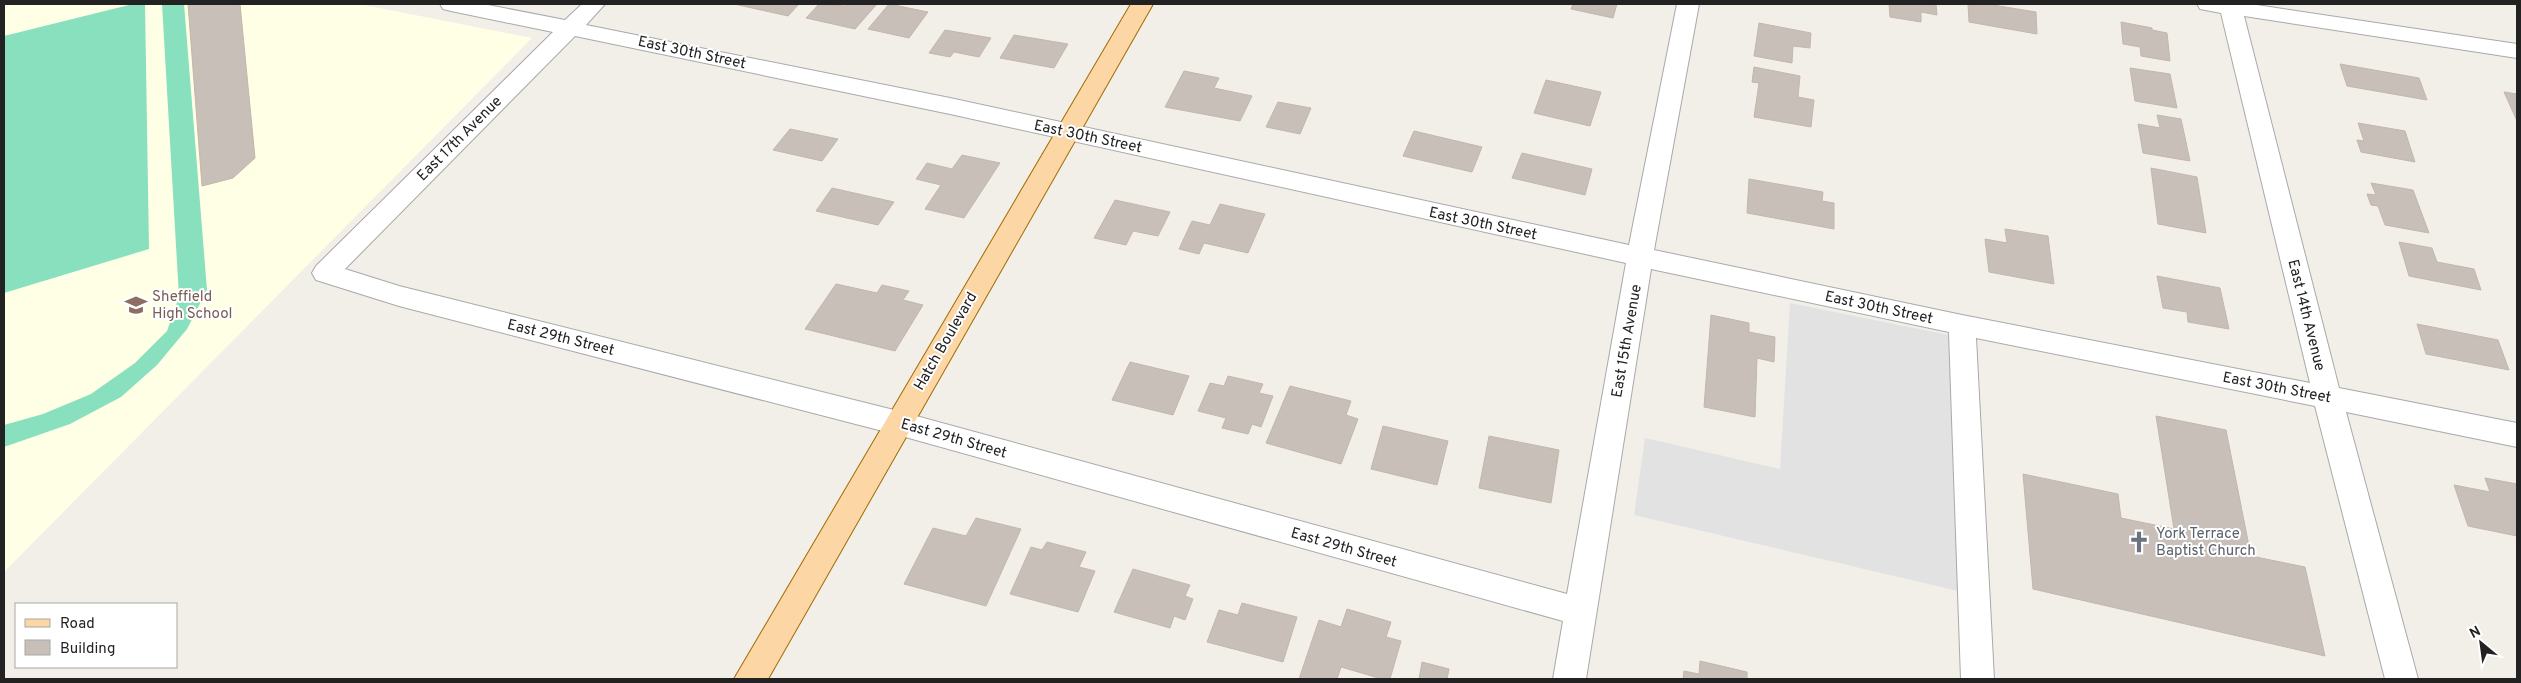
<svg xmlns="http://www.w3.org/2000/svg" width="2521" height="683" font-family="Overpass,sans-serif">
<style>
.education{fill:#ffffe5}
.pitch{fill:#88e0be}
.parking{fill:#e2e2e2}
.building{fill:#c7bfb8;stroke:#c4b6ab}
.lines{fill:none;stroke-linecap:round;stroke-linejoin:round}
.minor-casing{stroke:#a9a9a9;stroke-width:2}
.major-casing{stroke:#a06b00;stroke-width:2}
.minor{fill:#fff;fill-rule:evenodd}
.major{fill:#fcd6a4;fill-rule:evenodd}
.labels{text-anchor:middle;stroke-width:4;stroke-linejoin:round;paint-order:stroke}
.street-label{font-size:15px;fill:#222;stroke:#fff}
.education-label{font-size:15px;fill:#785e54;stroke:#fff;text-anchor:start}
.worship-label{font-size:15px;fill:#5b616d;stroke:#fff;text-anchor:start}
</style>
<rect width="100%" height="100%" fill="#f2efe9"/>
<path class="education" d="M 4,4 L 359,4 L 532,38 L 4,572 Z"/>
<path class="pitch" d="M 133,4 L 145,4 L 149,249 L 4,293 L 4,36 Z
M 162,4 L 184,4 L 207,290 L 187,329 L 157,365 L 121,397 L 70,424 L 4,447 L 4,425 L 43,414 L 91,394 L 135,363 L 167,331 L 179,297 Z"/>
<path class="parking" d="M 1790,303 L 1949,335 L 1958,591 L 1634,515 L 1645,438 L 1780,469 Z"/>
<path class="building" d="M 188,4 L 240,4 L 255,158 L 233,178 L 202,186 Z
M 734,4 L 799,4 L 788,16 Z
M 819,4 L 846,6 L 848,4 L 877,4 L 855,29 L 806,18 Z
M 889,4 L 928,12 L 909,38 L 868,29 Z
M 1573,4 L 1617,4 L 1613,18 L 1571,9 Z
M 1889,4 L 1936,4 L 1937,15 L 1921,12 L 1921,22 L 1890,17 Z
M 1968,4 L 1987,4 L 2036,12 L 2037,34 L 1969,22 Z
M 2121,22 L 2152,28 L 2152,30 L 2167,33 L 2170,61 L 2141,56 L 2140,47 L 2123,44 Z
M 1759,23 L 1811,33 L 1810,48 L 1793,46 L 1792,63 L 1754,56 Z
M 945,30 L 991,38 L 979,57 L 954,52 L 950,57 L 929,53 Z
M 1014,35 L 1068,44 L 1054,68 L 1000,58 Z
M 2340,64 L 2419,78 L 2427,100 L 2347,86 Z
M 1754,67 L 1800,76 L 1798,97 L 1814,100 L 1811,127 L 1754,117 L 1759,83 L 1752,82 Z
M 2130,68 L 2170,74 L 2177,108 L 2135,101 Z
M 1184,71 L 1219,78 L 1214,88 L 1252,96 L 1240,121 L 1165,107 Z
M 1546,80 L 1601,92 L 1590,126 L 1534,113 Z
M 2504,92 L 2517,94 L 2517,121 Z
M 1278,102 L 1311,108 L 1300,134 L 1266,127 Z
M 2157,115 L 2181,119 L 2190,161 L 2143,153 L 2138,124 L 2160,128 Z
M 2358,123 L 2405,131 L 2415,162 L 2361,152 L 2357,140 L 2364,141 Z
M 790,129 L 838,139 L 822,161 L 773,150 Z
M 1414,131 L 1482,147 L 1472,172 L 1403,156 Z
M 1522,153 L 1592,169 L 1585,195 L 1512,178 Z
M 962,155 L 1000,163 L 964,218 L 925,209 L 941,185 L 916,179 L 927,163 L 952,169 Z
M 2151,168 L 2197,177 L 2206,233 L 2158,224 Z
M 1749,179 L 1823,192 L 1822,201 L 1834,203 L 1834,229 L 1747,213 Z
M 2371,183 L 2413,190 L 2429,233 L 2385,225 L 2378,206 L 2371,205 L 2367,194 L 2376,195 Z
M 832,188 L 894,202 L 878,225 L 816,211 Z
M 1115,200 L 1170,212 L 1158,236 L 1133,231 L 1126,245 L 1094,238 Z
M 1220,204 L 1265,214 L 1248,253 L 1204,243 L 1199,254 L 1179,249 L 1192,221 L 1210,225 Z
M 2005,229 L 2048,236 L 2054,284 L 1989,272 L 1985,239 L 2007,243 Z
M 2399,242 L 2432,248 L 2437,262 L 2474,269 L 2481,290 L 2409,276 Z
M 2157,276 L 2220,288 L 2229,329 L 2188,322 L 2187,312 L 2163,308 Z
M 836,284 L 877,293 L 882,285 L 909,291 L 903,300 L 923,305 L 895,351 L 805,329 Z
M 1711,315 L 1749,323 L 1749,332 L 1775,337 L 1774,362 L 1757,358 L 1755,417 L 1704,407 Z
M 2417,324 L 2498,340 L 2509,370 L 2426,354 Z
M 1130,362 L 1189,376 L 1173,415 L 1112,400 Z
M 1228,376 L 1263,384 L 1259,393 L 1273,396 L 1261,427 L 1252,424 L 1248,434 L 1222,428 L 1226,418 L 1198,411 L 1210,383 L 1224,386 Z
M 1290,386 L 1351,401 L 1346,415 L 1358,419 L 1341,464 L 1266,443 Z
M 2156,416 L 2226,430 L 2251,556 L 2305,567 L 2325,656 L 2033,589 L 2023,474 L 2118,494 L 2121,518 L 2174,529 Z
M 1383,426 L 1448,441 L 1437,485 L 1371,469 Z
M 1489,436 L 1559,450 L 1551,503 L 1479,488 Z
M 2485,478 L 2517,484 L 2517,536 L 2468,526 L 2454,485 L 2490,492 Z
M 976,518 L 1021,529 L 986,606 L 904,584 L 933,528 L 966,536 Z
M 1047,542 L 1086,552 L 1079,567 L 1095,571 L 1078,612 L 1010,594 L 1031,547 L 1042,550 Z
M 1133,569 L 1190,585 L 1185,596 L 1193,599 L 1185,620 L 1174,616 L 1170,628 L 1114,612 Z
M 1242,603 L 1297,617 L 1283,662 L 1207,642 L 1219,610 L 1238,615 Z
M 1347,609 L 1391,622 L 1386,637 L 1401,641 L 1390,679 L 1382,679 L 1341,667 L 1337,679 L 1299,679 L 1319,620 L 1341,627 Z
M 1700,661 L 1747,672 L 1747,679 L 1683,679 L 1684,671 L 1699,674 Z
M 1422,662 L 1449,669 L 1447,679 L 1419,679 Z"/>
<g class="lines">
<g class="minor-casing">
<path id="minor" d="M 440,4 L 483,4 L 565,20 L 582,4 L 605,4 L 586,25 L 950,98 L 1629,245 L 1677,4 L 1699,4 L 1654,250 L 1962,315 L 2310,383 L 2221,13 L 2200,9 L 2197,4 L 2250,4 L 2517,44 L 2517,58 L 2244,16 L 2339,388 L 2517,423 L 2517,447 L 2346,412 L 2418,679 L 2385,679 L 2315,406 L 1976,338 L 1994,679 L 1961,679 L 1949,332 L 1651,269 L 1586,679 L 1553,679 L 1563,621 L 898,435 L 399,306 L 316,280 L 312,273 L 316,266 L 553,32 L 451,11 L 443,9 ZM 575,36 L 950,114 L 1626,263 L 1567,594 L 898,411 L 399,286 L 345,269 Z"/>
</g>
<g class="major-casing">
<path id="major" d="M 1131,4 L 1153,4 L 768,679 L 734,679 Z"/>
</g>
<use href="#minor" class="minor"/>
<use href="#major" class="major"/>
</g>
<defs>
<g id="school-bare" transform="scale(1.725)"><path d="M0-5L7-2L0 1L-7-2ZM-4 1L0 2.5L4 1V4Q0 6-4 4Z" fill="#8d6e63" stroke="#fff" stroke-width="2.5" paint-order="stroke"/></g>
<g id="church-bare" transform="scale(1.725)"><path d="M-1.2-6h2.4v3.5h3.3v2.4h-3.3V6h-2.4V-.1h-3.3v-2.4h3.3Z" fill="#6b7280" stroke="#fff" stroke-width="2.5" paint-order="stroke"/></g>
</defs>
<g fill-rule="evenodd">
<use href="#school-bare" x="136" y="305"/>
<use href="#church-bare" x="2139" y="542"/>
</g>
<g class="labels">
<g class="street-label">
<text transform="translate(692 52) rotate(12)" y="5">East 30th Street</text>
<text transform="translate(1088 136) rotate(12)" y="5">East 30th Street</text>
<text transform="translate(459 138) rotate(-45)" y="5">East 17th Avenue</text>
<text transform="translate(1483 223) rotate(12)" y="5">East 30th Street</text>
<text transform="translate(1879 307) rotate(12)" y="5">East 30th Street</text>
<text transform="translate(2307 315) rotate(76)" y="5">East 14th Avenue</text>
<text transform="translate(561 337) rotate(14)" y="5">East 29th Street</text>
<text transform="translate(945 341) rotate(-60)" y="5">Hatch Boulevard</text>
<text transform="translate(1626 341) rotate(-80)" y="5">East 15th Avenue</text>
<text transform="translate(2277 387) rotate(11)" y="5">East 30th Street</text>
<text transform="translate(954 438) rotate(16)" y="5">East 29th Street</text>
<text transform="translate(1344 547) rotate(16)" y="5">East 29th Street</text>
</g>
<g class="education-label">
<text x="152" y="301">Sheffield<tspan x="152" dy="17">High School</tspan></text>
</g>
<g class="worship-label">
<text x="2156" y="538">York Terrace<tspan x="2156" dy="17">Baptist Church</tspan></text>
</g>
</g>
<rect width="2521" height="683" fill="none" stroke="#222222" stroke-width="10"/>
<rect x="15" y="603" width="162" height="65" fill="#ffffff" stroke="#a7a7a7"/>
<rect x="25" y="619" width="25" height="8" fill="#fcd6a4" stroke="#a7a7a7"/>
<text x="60" y="628" font-size="15" fill="#222222">Road</text>
<rect x="25" y="640" width="25" height="15" fill="#c7bfb8" stroke="#a7a7a7"/>
<text x="60" y="653" font-size="15" fill="#222222">Building</text>
<g transform="translate(2481 643) rotate(331)" stroke="#ffffff" stroke-width="4" paint-order="stroke">
<path d="M0-4L9 19L0 12L-9 19Z" fill="#222222"/>
<text y="-8" font-size="14" font-weight="bold" text-anchor="middle" fill="#222222">N</text>
</g>
</svg>
